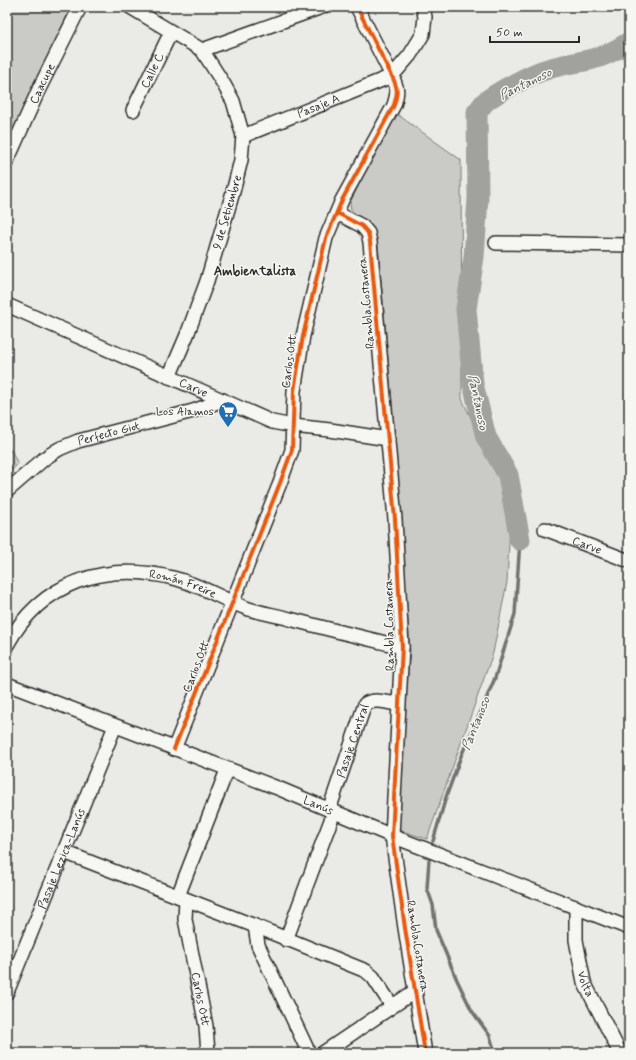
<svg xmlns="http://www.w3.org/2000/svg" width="636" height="1060" font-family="Mynerve,sans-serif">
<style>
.green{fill:#cacac7;stroke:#7a7a79}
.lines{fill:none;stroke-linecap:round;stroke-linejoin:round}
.stream{stroke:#727270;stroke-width:3.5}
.river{stroke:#a1a19e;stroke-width:21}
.minor-casing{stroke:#2b2b2b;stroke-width:16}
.minor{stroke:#f6f6f2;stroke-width:13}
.cycleway-casing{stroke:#f6f6f2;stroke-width:6}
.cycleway{stroke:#e8590c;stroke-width:4}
.labels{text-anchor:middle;stroke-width:3;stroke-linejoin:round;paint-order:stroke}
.street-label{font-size:12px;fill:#2b2b2b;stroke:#f6f6f2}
.poi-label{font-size:12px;fill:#2b2b2b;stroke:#f6f6f2;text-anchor:end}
.water-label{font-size:13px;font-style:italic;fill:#545453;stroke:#f6f6f2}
.neighbourhood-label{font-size:13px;font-weight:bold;fill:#2b2b2b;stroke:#f6f6f2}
</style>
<rect width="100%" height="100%" fill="#eaeae6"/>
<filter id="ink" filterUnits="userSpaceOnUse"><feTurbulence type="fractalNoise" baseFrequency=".025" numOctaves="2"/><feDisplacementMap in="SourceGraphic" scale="8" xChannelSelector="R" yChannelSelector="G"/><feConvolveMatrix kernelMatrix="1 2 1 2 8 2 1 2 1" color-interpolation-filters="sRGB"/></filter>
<g filter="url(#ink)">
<path class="green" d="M 7,7 L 71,7 L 7,145 Z
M 394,112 L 461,160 L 462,399 L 501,480 L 510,524 L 507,582 L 493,653 L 427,839 L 396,829 L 410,650 L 395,437 L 378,245 C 371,226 366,222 351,210 L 350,203 Z
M 11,450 L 18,464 L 7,475 L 7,451 Z"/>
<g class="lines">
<path class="stream" d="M 433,841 L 446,797 L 461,756 L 479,716 L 495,678 L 515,614 L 520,540
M 429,860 L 427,888 L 433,905 L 436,930 L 457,980 L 472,1011 L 490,1036 L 495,1053"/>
<path class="river" d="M 520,540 L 508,475 L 486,437 L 473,384 L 466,309 L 474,257 L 478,198 L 477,112 C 480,109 482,105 485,102 C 497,92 533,73 548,69 C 563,64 578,63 593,59 C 606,56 618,49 629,42"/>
<g class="minor-casing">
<g id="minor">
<path d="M 130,7 L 202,50 L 223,83 L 233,101 L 243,136 L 241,160 L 233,192 L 207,281 L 187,335 L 169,377"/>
<path d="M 202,50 L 322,7"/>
<path id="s1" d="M 133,110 L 171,32"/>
<path id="s2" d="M 243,136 L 392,76 L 410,55 L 423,34 L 425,17 L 423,7"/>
<path id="s3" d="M 7,161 L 40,87 L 80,7"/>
<path d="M 337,213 L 362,226 L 368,233 L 370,242 L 395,519 L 402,647 L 392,836 L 405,928 L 425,1053"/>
<path d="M 496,243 L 629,245"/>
<path id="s4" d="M 7,305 L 272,422 L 293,426 L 330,430 L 388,439"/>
<path id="s5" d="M 7,491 L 45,458 L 59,449 L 78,441 L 193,411 L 223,400"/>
<path id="s6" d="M 545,529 L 629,561"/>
<path id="s7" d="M 7,645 C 41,582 105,561 173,578 C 199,584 222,599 246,608 C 260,613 276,615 290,619 C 327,629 365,638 402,647"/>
<path id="s8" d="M 7,684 L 280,789 L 392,836 L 629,928"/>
<path d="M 174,749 L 280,483 L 292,450 L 294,391 L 303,336 L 326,238 L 342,200 L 394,105 C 398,92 398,89 392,76 L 357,7"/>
<path id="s9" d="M 329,810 L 365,704 C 375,698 387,703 398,704"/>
<path d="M 64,852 L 255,926 L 366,971 L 373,977 L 392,1006"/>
<path d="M 178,896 L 227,770"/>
<path id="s10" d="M 186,900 L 185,919 L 206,1026 L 208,1053"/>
<path id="s11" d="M 576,907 L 576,940 L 584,982 L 620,1053"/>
<path d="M 255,926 L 258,945 L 309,1053"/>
<path d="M 286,940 L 334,812"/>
<path id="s12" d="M 7,992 L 115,726"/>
<path d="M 323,1053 L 415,991"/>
</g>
</g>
<use href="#minor" class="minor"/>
<g class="cycleway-casing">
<path id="cycleway" d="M 337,213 L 362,226 L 368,233 L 370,242 L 395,519 L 402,647 L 392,836 L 405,928 L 425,1053
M 174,749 L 280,483 L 292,450 L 294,391 L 303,336 L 326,238 L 342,200 L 394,105 C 398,92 398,89 392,76 L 357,7"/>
</g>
<use href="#cycleway" class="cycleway"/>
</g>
</g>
<defs>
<g id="supermarket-pin" transform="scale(1)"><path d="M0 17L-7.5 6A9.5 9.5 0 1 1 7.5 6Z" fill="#1f6fb2" stroke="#f6f6f2"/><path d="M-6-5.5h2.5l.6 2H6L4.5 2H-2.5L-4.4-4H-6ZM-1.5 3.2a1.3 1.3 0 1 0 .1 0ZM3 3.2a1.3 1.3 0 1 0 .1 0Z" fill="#fff"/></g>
</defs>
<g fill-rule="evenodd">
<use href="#supermarket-pin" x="228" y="411"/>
</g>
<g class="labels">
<g class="street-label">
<text dy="4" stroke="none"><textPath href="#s1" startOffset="44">Calle C</textPath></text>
<text dy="4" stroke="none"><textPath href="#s3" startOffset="85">Caacupe</textPath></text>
<text dy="4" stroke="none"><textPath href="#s2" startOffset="81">Pasaje A</textPath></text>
<text transform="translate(227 212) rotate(-74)" y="4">9 de Setiembre</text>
<text transform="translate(366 303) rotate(-95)" y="4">Rambla Costanera</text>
<text transform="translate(289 361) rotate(-82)" y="4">Carlos Ott</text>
<text dy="4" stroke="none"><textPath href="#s4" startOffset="204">Carve</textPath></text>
<text dy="4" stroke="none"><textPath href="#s5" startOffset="119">Perfecto Giot</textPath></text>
<text dy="4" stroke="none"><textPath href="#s6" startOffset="45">Carve</textPath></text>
<text dy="4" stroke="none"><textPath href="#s7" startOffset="205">Román Freire</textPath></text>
<text transform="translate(389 625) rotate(-91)" y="4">Rambla Costanera</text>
<text transform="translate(196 666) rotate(-69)" y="4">Carlos Ott</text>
<text dy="4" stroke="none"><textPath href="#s9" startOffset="73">Pasaje Central</textPath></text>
<text dy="4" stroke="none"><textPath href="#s8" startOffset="334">Lanús</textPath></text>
<text dy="4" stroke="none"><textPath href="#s12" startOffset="144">Pasaje Lezica-Lanús</textPath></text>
<text transform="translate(418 946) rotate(81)" y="4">Rambla Costanera</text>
<text dy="4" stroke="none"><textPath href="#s11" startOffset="78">Volta</textPath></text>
<text dy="4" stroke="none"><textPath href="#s10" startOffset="101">Carlos Ott</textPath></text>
</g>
<g class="poi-label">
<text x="214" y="415">Los Alamos</text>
</g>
<g class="water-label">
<text transform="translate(525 83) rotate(-26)" y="5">Pantanoso</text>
<text transform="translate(479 402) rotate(78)" y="5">Pantanoso</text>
<text transform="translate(475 723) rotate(-68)" y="5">Pantanoso</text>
</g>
<g class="neighbourhood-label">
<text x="255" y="275">Ambientalista</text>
</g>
</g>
<rect width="636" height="1060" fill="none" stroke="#f6f6f2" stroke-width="24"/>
<rect x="12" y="12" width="612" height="1036" fill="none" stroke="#2b2b2b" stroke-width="1.5" filter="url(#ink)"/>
<path d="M490 36v6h89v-6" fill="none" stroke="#2b2b2b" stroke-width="2"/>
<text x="496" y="36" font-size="12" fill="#2b2b2b" stroke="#f6f6f2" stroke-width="3" paint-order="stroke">50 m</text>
</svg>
